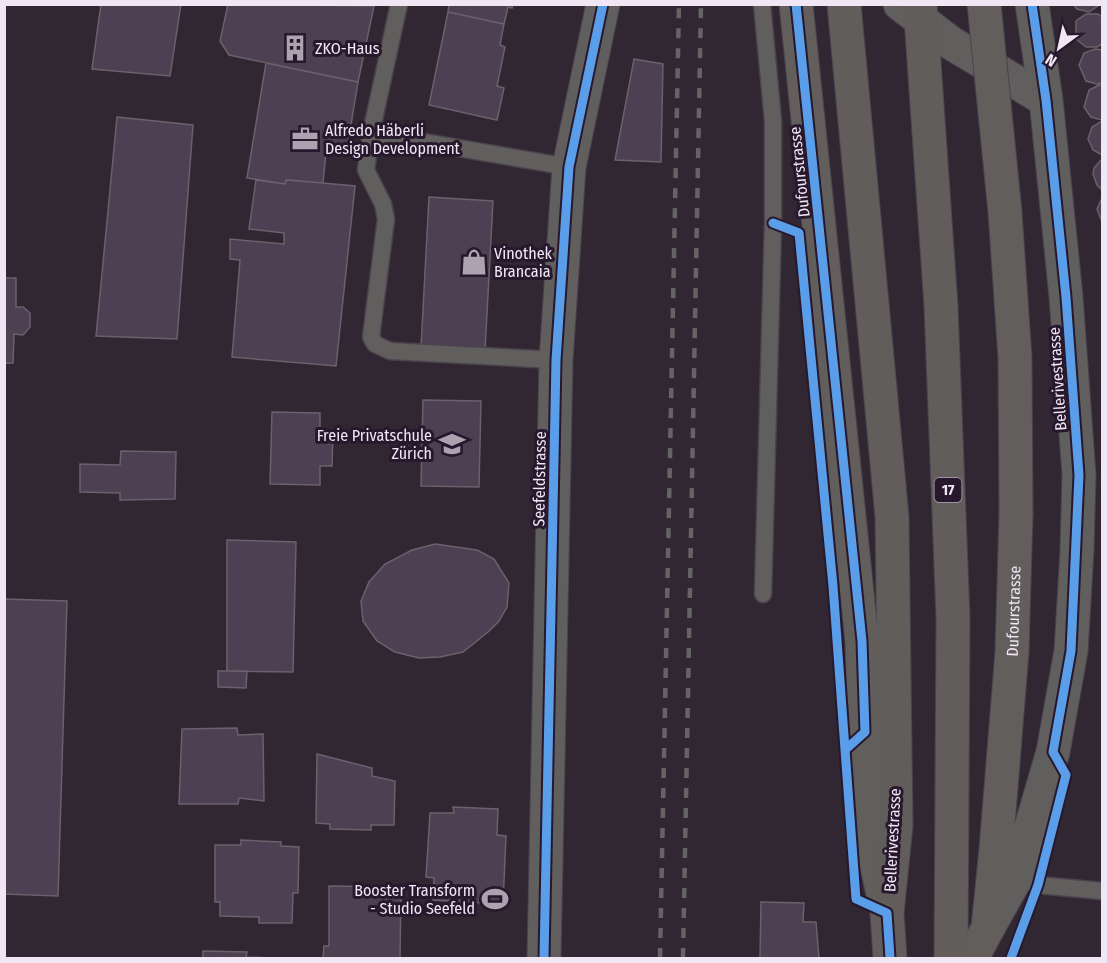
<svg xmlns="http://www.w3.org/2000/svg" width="1107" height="963" font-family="'Fira Sans Condensed',sans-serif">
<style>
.building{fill:#4e4053;stroke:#69616b;stroke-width:1.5}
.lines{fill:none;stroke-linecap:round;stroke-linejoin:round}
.lane-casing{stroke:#4a434d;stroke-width:19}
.street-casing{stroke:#4a434d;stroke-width:35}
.secondary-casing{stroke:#4a434d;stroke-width:35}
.primary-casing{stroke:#4a434d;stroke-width:35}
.lane{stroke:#615e5e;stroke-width:16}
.street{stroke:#615e5e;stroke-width:33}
.secondary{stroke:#625e5c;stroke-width:33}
.primary{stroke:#615d5a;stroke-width:33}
.rail{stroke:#666365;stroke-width:4.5;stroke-dasharray:10 10;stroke-linecap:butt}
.secondary-bridge-casing{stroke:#4a434d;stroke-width:35;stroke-linecap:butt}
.secondary-bridge{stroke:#625e5c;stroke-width:33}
.cycleway-casing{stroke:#28182d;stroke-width:13}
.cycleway{stroke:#5a9eea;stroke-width:9}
.labels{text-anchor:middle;stroke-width:6;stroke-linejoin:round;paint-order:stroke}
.shield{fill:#28182d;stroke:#b4a8b8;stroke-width:1.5}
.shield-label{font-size:15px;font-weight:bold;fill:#f0e6f4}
.poi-label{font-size:16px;fill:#f0e6f4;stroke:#28182d;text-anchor:start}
.street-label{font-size:16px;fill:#f0e6f4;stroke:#28182d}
</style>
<rect width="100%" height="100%" fill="#302733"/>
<path class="building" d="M 101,4 L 181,4 L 170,76 L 92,69 Z
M 228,4 L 374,6 L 358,82 L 229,55 L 220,41 Z
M 449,4 L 513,4 L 512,8 L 508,7 L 504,24 L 448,12 Z
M 1101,4 L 1089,12 L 1077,9 L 1073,4 Z
M 448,12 L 504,24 L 500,45 L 505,47 L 497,86 L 504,88 L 497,120 L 429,105 Z
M 1086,14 L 1098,14 L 1102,17 L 1102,44 L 1097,47 L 1086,47 L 1076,39 L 1076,21 Z
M 1095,49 L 1102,50 L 1102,83 L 1097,84 L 1086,81 L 1079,65 L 1084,53 Z
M 634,59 L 663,64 L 661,162 L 615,160 Z
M 266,63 L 358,82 L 346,155 L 326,153 L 323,183 L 286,180 L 285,184 L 247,178 Z
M 1099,85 L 1102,85 L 1102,120 L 1091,117 L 1084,107 L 1089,90 Z
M 117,117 L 193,125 L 177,339 L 96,336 Z
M 1102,121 L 1102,155 L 1093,150 L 1088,139 L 1092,127 Z
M 1102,159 L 1102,158 L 1102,190 L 1097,185 L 1093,174 L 1094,168 Z
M 256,180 L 285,184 L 286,180 L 290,180 L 355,186 L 336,366 L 232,357 L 240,260 L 230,259 L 230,239 L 284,244 L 284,233 L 249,229 Z
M 429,197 L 493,201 L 485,351 L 421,347 Z
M 1102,198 L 1102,222 L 1097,209 Z
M 4,278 L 16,278 L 16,307 L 23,307 L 30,313 L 30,327 L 23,335 L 14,334 L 13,363 L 4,363 Z
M 423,400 L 481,401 L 479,487 L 421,486 Z
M 272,412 L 320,413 L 320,433 L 333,434 L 332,466 L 320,466 L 320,485 L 270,484 Z
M 121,451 L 176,452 L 175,499 L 120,500 L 120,493 L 80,492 L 80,464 L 120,465 Z
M 227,540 L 296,542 L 293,672 L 227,671 Z
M 435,544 L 477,550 L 494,559 L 509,583 L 507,607 L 499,621 L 488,632 L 463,652 L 440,657 L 419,658 L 395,652 L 377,641 L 363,621 L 361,601 L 369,582 L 385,564 L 412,550 Z
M 4,599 L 67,601 L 58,896 L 4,894 Z
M 218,671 L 247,671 L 246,688 L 218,687 Z
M 237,728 L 238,735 L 263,734 L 264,801 L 239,798 L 238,804 L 179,804 L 182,729 Z
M 317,754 L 372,768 L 372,776 L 395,781 L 394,825 L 371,825 L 371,830 L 330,829 L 330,824 L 316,823 Z
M 453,807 L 498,809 L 497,835 L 506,836 L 503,904 L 433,900 L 434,878 L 426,877 L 430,813 L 454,813 Z
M 241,840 L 281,842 L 281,846 L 299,847 L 298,893 L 293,893 L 292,923 L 259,923 L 259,917 L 220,916 L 220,902 L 215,902 L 215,845 L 241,845 Z
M 329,886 L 401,887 L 400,958 L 323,958 L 324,946 L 329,946 Z
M 761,902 L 804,903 L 803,922 L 816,922 L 819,958 L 760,958 Z
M 203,951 L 247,952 L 246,957 L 273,958 L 203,958 Z"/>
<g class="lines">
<g class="lane-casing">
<path id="lane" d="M 399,4 L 371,133 L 366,170 L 383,204 L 386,219 L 371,337 L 375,344 L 390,351 L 556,360
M 762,4 L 773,121 L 773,223 L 763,594
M 371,133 L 569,167
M 1016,878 L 1038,885 L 1102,891"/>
</g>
<g class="street-casing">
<path id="street" d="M 900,4 L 951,43 L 1046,100
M 988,928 L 1016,878 L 1053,752 L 1071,651 L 1077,550 L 1079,475 L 1066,297 L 1046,100 L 1032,4
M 544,958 L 556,360 L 569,167 L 603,4"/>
</g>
<g class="secondary-casing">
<g id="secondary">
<path d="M 796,4 L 862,641 L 867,821 L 885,903"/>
<path id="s1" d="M 972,958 L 988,928 L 996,849 L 1012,652 L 1016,514"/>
</g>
</g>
<g class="primary-casing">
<path id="primary" d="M 844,4 L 892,517 L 896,825 L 887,913 L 890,958
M 920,4 L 941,306 L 953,618 L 951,958"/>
</g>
<use href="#lane" class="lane"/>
<use href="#street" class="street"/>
<use href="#secondary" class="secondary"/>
<use href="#primary" class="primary"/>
<path class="rail" d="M 660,958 L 679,4
M 683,958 L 701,4"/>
<g class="secondary-bridge-casing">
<path id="secondary-bridge" d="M 984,4 L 1005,212 L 1015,358 L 1016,514"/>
</g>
<use href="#secondary-bridge" class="secondary-bridge"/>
<g class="cycleway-casing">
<path id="cycleway" d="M 796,4 L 862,641 L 865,732 L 845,750
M 773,223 L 799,233 L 833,586 L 856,899 L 887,913 L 890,958
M 544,958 L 556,360 L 569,167 L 603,4
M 1011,958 L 1038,885 L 1066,775 L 1053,752 L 1071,651 L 1079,475 L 1066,297 L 1046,100 L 1032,4"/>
</g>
<use href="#cycleway" class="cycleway"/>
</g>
<defs>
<g id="building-bare" transform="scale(2.07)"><path d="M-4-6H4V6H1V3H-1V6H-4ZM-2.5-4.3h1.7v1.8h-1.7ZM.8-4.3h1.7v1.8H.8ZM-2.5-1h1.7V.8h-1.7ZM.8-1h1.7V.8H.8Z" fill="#ada3b0" stroke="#28182d" stroke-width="2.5" paint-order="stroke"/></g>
<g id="office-bare" transform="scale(2.07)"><path d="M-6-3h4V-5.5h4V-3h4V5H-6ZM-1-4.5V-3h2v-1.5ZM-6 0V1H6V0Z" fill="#ada3b0" stroke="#28182d" stroke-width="2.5" paint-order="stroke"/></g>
<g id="shop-bare" transform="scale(2.07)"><path d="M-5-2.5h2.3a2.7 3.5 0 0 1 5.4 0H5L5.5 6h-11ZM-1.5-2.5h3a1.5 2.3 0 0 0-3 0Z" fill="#ada3b0" stroke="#28182d" stroke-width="2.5" paint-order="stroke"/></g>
<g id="school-bare" transform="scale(2.07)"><path d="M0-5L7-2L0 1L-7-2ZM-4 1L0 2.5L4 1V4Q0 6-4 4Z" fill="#ada3b0" stroke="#28182d" stroke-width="2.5" paint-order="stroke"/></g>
<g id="stadium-bare" transform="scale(2.07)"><path d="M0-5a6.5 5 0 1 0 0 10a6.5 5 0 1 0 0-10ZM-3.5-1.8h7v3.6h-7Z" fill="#ada3b0" stroke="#28182d" stroke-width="2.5" paint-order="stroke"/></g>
</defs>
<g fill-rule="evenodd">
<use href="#building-bare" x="295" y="48"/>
<use href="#office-bare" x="305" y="139"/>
<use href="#shop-bare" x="474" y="262"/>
<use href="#school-bare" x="452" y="444"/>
<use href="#stadium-bare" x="495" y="899"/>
</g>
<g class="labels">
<rect class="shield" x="934.5" y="478" width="27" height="24" rx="4.5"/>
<g class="shield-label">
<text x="948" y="495">17</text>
</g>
<g class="poi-label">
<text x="315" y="54">ZKO-Haus</text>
<text x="325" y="136">Alfredo Häberli<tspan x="325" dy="18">Design Development</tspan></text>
<text x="494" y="259">Vinothek<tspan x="494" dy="18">Brancaia</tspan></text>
<text x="432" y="441" text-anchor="end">Freie Privatschule<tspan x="432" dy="18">Zürich</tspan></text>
<text x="475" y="896" text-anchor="end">Booster Transform<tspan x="475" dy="18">- Studio Seefeld</tspan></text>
</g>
<g class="street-label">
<text transform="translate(799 172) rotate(-96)" y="6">Dufourstrasse</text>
<text transform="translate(1057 379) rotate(-94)" y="6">Bellerivestrasse</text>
<text transform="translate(539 479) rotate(-89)" y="6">Seefeldstrasse</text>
<text dy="6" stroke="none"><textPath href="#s1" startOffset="352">Dufourstrasse</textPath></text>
<text transform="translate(892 840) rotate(-87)" y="6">Bellerivestrasse</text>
</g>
</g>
<rect width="1107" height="963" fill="none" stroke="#f0e6f4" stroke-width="12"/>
<g transform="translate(1059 48) rotate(213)" stroke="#28182d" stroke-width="4.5" paint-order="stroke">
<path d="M0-4.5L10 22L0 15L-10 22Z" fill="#f0e6f4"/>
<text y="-9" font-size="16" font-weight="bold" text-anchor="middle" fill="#f0e6f4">N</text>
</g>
</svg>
